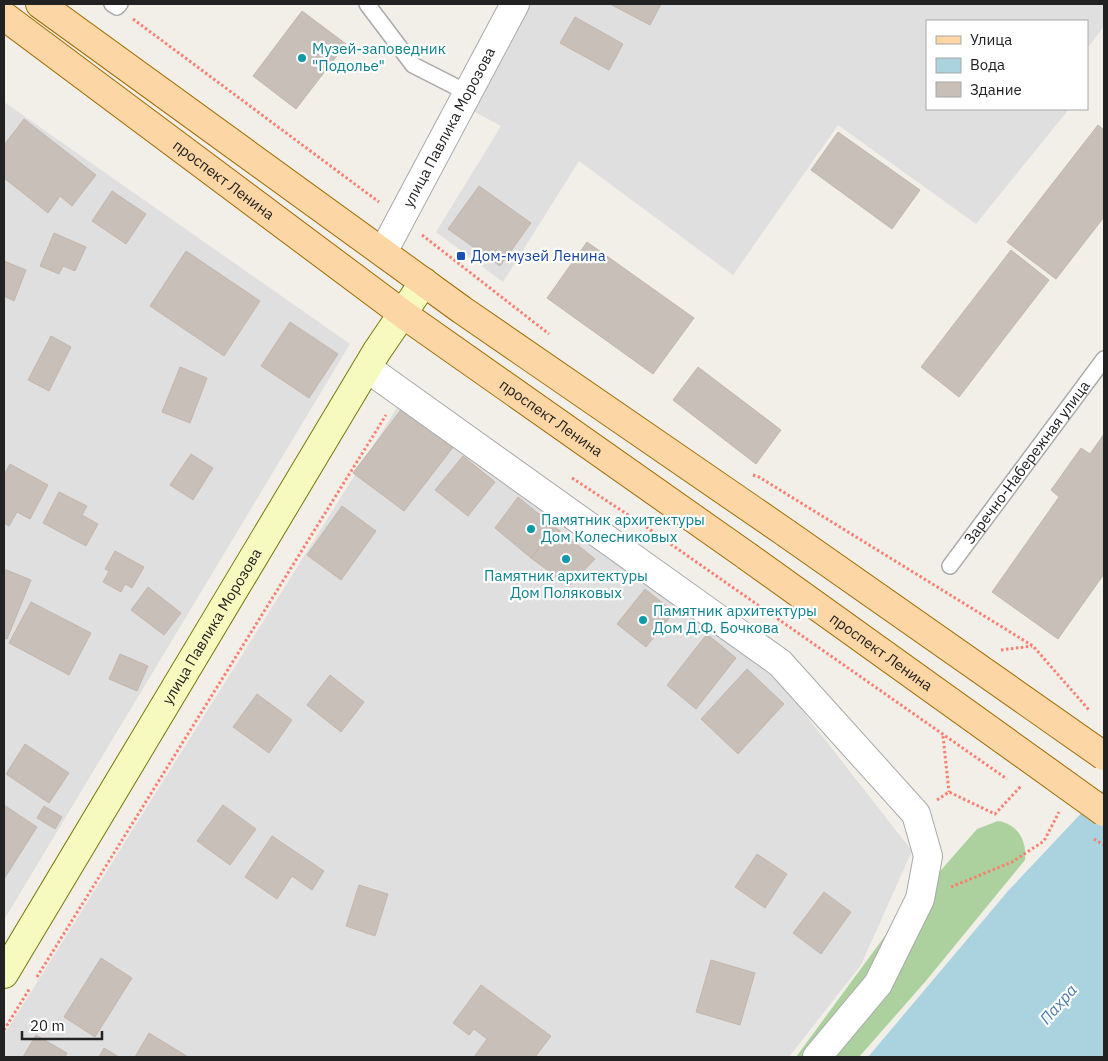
<svg xmlns="http://www.w3.org/2000/svg" width="1108" height="1061" font-family="'IBM Plex Sans',sans-serif">
<style>
.residential{fill:#e0dfdf}
.forest{fill:#add19e}
.water{fill:#aad3df}
.building{fill:#c7bfb8;stroke:#c4b6ab}
.lines{fill:none;stroke-linecap:round;stroke-linejoin:round}
.lane-casing{stroke:#a9a9a9;stroke-width:18}
.street-casing{stroke:#a9a9a9;stroke-width:30}
.secondary-casing{stroke:#707d05;stroke-width:30}
.primary-casing{stroke:#a06b00;stroke-width:30}
.path{stroke:#fa8072;stroke-width:3;stroke-dasharray:2.5 2.5;stroke-linecap:butt}
.lane{stroke:#fff;stroke-width:15}
.street{stroke:#fff;stroke-width:28}
.secondary{stroke:#f7fabf;stroke-width:28}
.primary{stroke:#fcd6a4;stroke-width:28}
.primary-bridge-casing{stroke:#a06b00;stroke-width:30;stroke-linecap:butt}
.path-bridge{stroke:#fa8072;stroke-width:3;stroke-dasharray:2.5 2.5;stroke-linecap:butt}
.primary-bridge{stroke:#fcd6a4;stroke-width:28}
.culture-dot{fill:#0f9aa8;stroke:#fff;stroke-width:2}
.transit-dot{fill:#1a4fb4;stroke:#fff;stroke-width:2}
.labels{text-anchor:middle;stroke-width:4.5;stroke-linejoin:round;paint-order:stroke}
.culture-label{font-size:15px;fill:#0d838f;stroke:#fff;text-anchor:start}
.street-label{font-size:15px;fill:#222;stroke:#fff}
.transit-label{font-size:15px;fill:#164399;stroke:#fff;text-anchor:start}
.water-label{font-size:16px;font-style:italic;fill:#4a7aab;stroke:#fff}
</style>
<rect width="100%" height="100%" fill="#f2efe9"/>
<path class="residential" d="M 528,4 L 1104,4 L 1104,26 L 1087,49 L 1087,21 L 927,21 L 927,109 L 1069,109 L 976,224 L 838,125 L 733,275 L 579,161 L 503,282 L 436,232 L 501,126 L 473,111 Z
M 4,102 L 350,344 L 4,920 Z
M 403,398 L 780,682 L 912,851 L 861,965 L 789,1057 L 4,1057 L 4,1035 Z"/>
<path class="forest" d="M 998,821 C 1018,824 1027,841 1025,860 L 925,982 L 859,1057 L 796,1057 L 893,925 L 977,829 Z"/>
<path class="water" d="M 1104,789 L 1104,1057 L 868,1057 L 1008,891 Z"/>
<path class="building" d="M 610,4 L 661,4 L 650,25 Z
M 302,11 L 346,44 L 296,109 L 253,76 Z
M 575,17 L 623,44 L 609,70 L 560,43 Z
M 24,119 L 96,175 L 72,206 L 60,196 L 48,213 L 4,178 L 4,145 Z
M 1098,125 L 1104,130 L 1104,217 L 1056,279 L 1007,242 Z
M 838,132 L 920,190 L 892,229 L 811,170 Z
M 479,186 L 531,223 L 500,266 L 448,229 Z
M 112,191 L 146,214 L 126,244 L 92,221 Z
M 54,233 L 86,247 L 75,271 L 63,266 L 59,274 L 40,266 Z
M 587,242 L 694,318 L 653,374 L 547,298 Z
M 1011,250 L 1049,280 L 959,397 L 921,367 Z
M 186,251 L 260,301 L 224,356 L 150,306 Z
M 4,261 L 26,270 L 14,301 L 4,296 Z
M 290,322 L 338,354 L 309,398 L 261,366 Z
M 51,336 L 71,347 L 49,391 L 28,380 Z
M 180,367 L 207,378 L 190,423 L 162,412 Z
M 698,367 L 781,430 L 756,464 L 673,400 Z
M 403,407 L 454,446 L 404,511 L 353,473 Z
M 1104,434 L 1104,574 L 1058,639 L 992,592 L 1059,497 L 1051,490 L 1081,448 L 1090,454 Z
M 191,454 L 213,468 L 193,500 L 170,485 Z
M 463,456 L 495,482 L 468,516 L 435,490 Z
M 10,464 L 48,485 L 30,519 L 17,512 L 9,526 L 4,523 L 4,475 Z
M 59,492 L 87,506 L 82,515 L 98,524 L 86,546 L 43,523 Z
M 518,497 L 555,527 L 531,558 L 495,528 Z
M 342,506 L 376,531 L 341,580 L 307,555 Z
M 555,527 L 595,559 L 569,586 L 531,558 Z
M 115,551 L 144,567 L 132,588 L 125,584 L 121,592 L 103,582 L 109,571 L 105,569 Z
M 4,569 L 31,580 L 7,639 L 4,638 Z
M 148,587 L 181,613 L 164,635 L 131,610 Z
M 645,589 L 674,612 L 646,647 L 617,624 Z
M 31,602 L 91,633 L 69,675 L 9,643 Z
M 707,634 L 736,658 L 696,709 L 667,685 Z
M 120,654 L 148,666 L 137,691 L 109,679 Z
M 747,669 L 784,704 L 738,754 L 701,719 Z
M 330,675 L 364,702 L 341,732 L 307,705 Z
M 257,694 L 292,720 L 269,753 L 233,727 Z
M 25,744 L 69,773 L 49,803 L 6,774 Z
M 4,805 L 37,827 L 4,879 Z
M 223,805 L 256,829 L 230,865 L 197,841 Z
M 44,806 L 62,817 L 55,829 L 37,818 Z
M 272,836 L 324,871 L 312,890 L 292,876 L 277,899 L 245,877 Z
M 757,854 L 787,874 L 765,908 L 735,887 Z
M 359,885 L 388,894 L 375,936 L 346,926 Z
M 824,892 L 851,912 L 821,954 L 793,933 Z
M 101,958 L 132,978 L 95,1037 L 64,1017 Z
M 711,960 L 755,973 L 740,1025 L 696,1012 Z
M 481,985 L 551,1036 L 535,1057 L 474,1057 L 487,1039 L 474,1029 L 469,1035 L 453,1023 Z
M 149,1033 L 188,1057 L 135,1057 Z
M 36,1035 L 67,1053 L 65,1057 L 23,1057 Z
M 104,1048 L 119,1057 L 99,1057 Z"/>
<g class="lines">
<g class="lane-casing">
<g id="lane">
<path d="M 112,4 L 117,7 L 120,4"/>
<path d="M 367,4 L 413,65 L 468,93"/>
<path id="s1" d="M 950,566 L 1104,359"/>
</g>
</g>
<g class="street-casing">
<g id="street">
<path id="s2" d="M 383,252 L 515,4"/>
<path d="M 367,368 L 780,663 L 916,814 L 928,856 L 920,899 L 878,984 L 817,1057"/>
</g>
</g>
<g class="secondary-casing">
<g id="secondary">
<path id="s3" d="M 4,974 L 377,351 L 424,282"/>
</g>
</g>
<g class="primary-casing">
<g id="primary">
<path d="M 40,4 L 462,310 L 786,533"/>
<path id="s4" d="M 4,16 L 403,314 L 747,556"/>
</g>
</g>
<path class="path" d="M 133,19 L 379,202
M 422,235 L 549,334
M 753,475 L 759,477 L 1033,646 L 1089,710
M 572,478 L 642,524
M 1001,650 L 1032,646
M 943,736 L 949,792
M 937,800 L 949,792 L 995,814 L 1021,786
M 951,887 L 1012,862 L 1044,841 L 1059,812
M 37,977 L 386,415
M 4,1030 L 30,988"/>
<use href="#lane" class="lane"/>
<use href="#street" class="street"/>
<use href="#secondary" class="secondary"/>
<use href="#primary" class="primary"/>
<g class="primary-bridge-casing">
<g id="primary-bridge">
<path d="M 786,533 L 1104,756"/>
<path id="s5" d="M 747,556 L 1104,812"/>
</g>
</g>
<path class="path-bridge" d="M 642,524 L 1007,779
M 1094,839 L 1104,845"/>
<use href="#primary-bridge" class="primary-bridge"/>
</g>
<g class="culture-dot">
<circle cx="302" cy="58" r="5"/>
<circle cx="531" cy="529" r="5"/>
<circle cx="566" cy="559" r="5"/>
<circle cx="643" cy="620" r="5"/>
</g>
<rect class="transit-dot" x="456" y="251" width="10" height="10" rx="2.5"/>
<g class="labels">
<g class="culture-label">
<text x="312" y="54">Музей-заповедник<tspan x="312" dy="17">"Подолье"</tspan></text>
<text x="541" y="525">Памятник архитектуры<tspan x="541" dy="17">Дом Колесниковых</tspan></text>
<text x="566" y="581" text-anchor="middle">Памятник архитектуры<tspan x="566" dy="17">Дом Поляковых</tspan></text>
<text x="653" y="616">Памятник архитектуры<tspan x="653" dy="17">Дом Д.Ф. Бочкова</tspan></text>
</g>
<g class="street-label">
<text dy="5" stroke="none"><textPath href="#s2" startOffset="141">улица Павлика Морозова</textPath></text>
<text dy="5" stroke="none"><textPath href="#s4" startOffset="274">проспект Ленина</textPath></text>
<text dy="5" stroke="none"><textPath href="#s4" startOffset="679">проспект Ленина</textPath></text>
<text dy="5" stroke="none"><textPath href="#s1" startOffset="129">Заречно-Набережная улица</textPath></text>
<text dy="5" stroke="none"><textPath href="#s3" startOffset="405">улица Павлика Морозова</textPath></text>
<text dy="5" stroke="none"><textPath href="#s5" startOffset="165">проспект Ленина</textPath></text>
</g>
<g class="transit-label">
<text x="471" y="261">Дом-музей Ленина</text>
</g>
<g class="water-label">
<text transform="translate(1058 1004) rotate(-49)" y="6">Пахра</text>
</g>
</g>
<rect width="1108" height="1061" fill="none" stroke="#222222" stroke-width="10"/>
<rect x="926" y="20" width="162" height="90" fill="#ffffff" stroke="#a7a7a7"/>
<rect x="936" y="36" width="25" height="8" fill="#fcd6a4" stroke="#a7a7a7"/>
<text x="970" y="45" font-size="15" fill="#222222">Улица</text>
<rect x="936" y="58" width="25" height="15" fill="#aad3df" stroke="#a7a7a7"/>
<text x="970" y="70" font-size="15" fill="#222222">Вода</text>
<rect x="936" y="82" width="25" height="15" fill="#c7bfb8" stroke="#a7a7a7"/>
<text x="970" y="95" font-size="15" fill="#222222">Здание</text>
<path d="M22 1031v8h80v-8" fill="none" stroke="#222222" stroke-width="2.5"/>
<text x="30" y="1031" font-size="15" fill="#222222" stroke="#ffffff" stroke-width="4" paint-order="stroke">20 m</text>
</svg>
